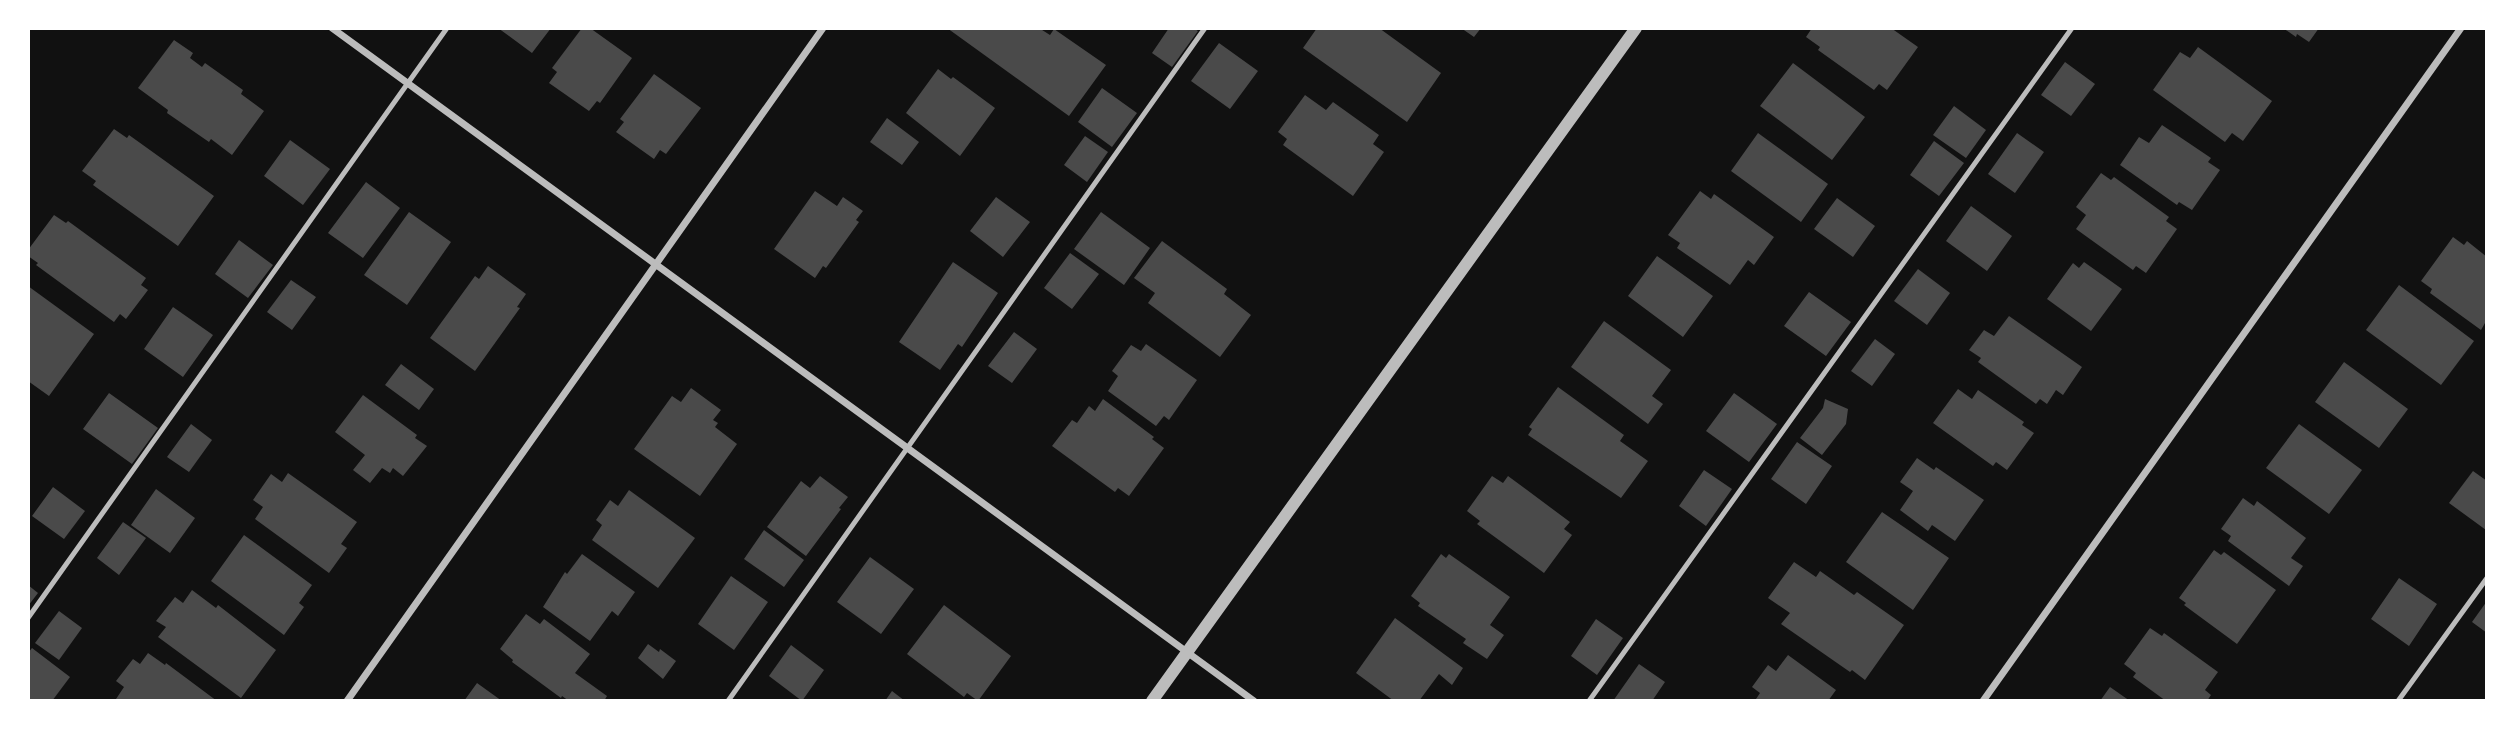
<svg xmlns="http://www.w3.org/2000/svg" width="2515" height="729" font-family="Figtree,sans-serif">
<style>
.building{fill:#4a4a4a}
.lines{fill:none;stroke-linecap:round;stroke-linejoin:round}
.service{stroke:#bcbcbc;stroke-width:5}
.minor{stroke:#bcbcbc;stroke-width:7}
.tertiary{stroke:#bcbcbc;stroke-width:12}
</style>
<rect width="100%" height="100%" fill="#111"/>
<path class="building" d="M 498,28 L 551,28 L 532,53 Z
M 582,28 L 590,28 L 632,58 L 600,103 L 597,101 L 589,111 L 549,83 L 557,72 L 552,68 Z
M 947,28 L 1039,28 L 1050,35 L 1054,29 L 1106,65 L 1069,116 Z
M 1169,28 L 1193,28 L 1198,31 L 1172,67 L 1152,53 Z
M 1317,28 L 1379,28 L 1441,73 L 1407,122 L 1303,48 Z
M 1461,28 L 1481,28 L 1474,37 Z
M 1812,28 L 1891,28 L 1918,47 L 1887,90 L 1879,84 L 1874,90 L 1818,50 L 1820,47 L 1806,37 Z
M 2283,28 L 2319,28 L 2309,42 L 2297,34 L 2296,37 Z
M 174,40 L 193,53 L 190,58 L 202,67 L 205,63 L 243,90 L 241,94 L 264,111 L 232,155 L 211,139 L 209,142 L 167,113 L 168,110 L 138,88 Z
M 1219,43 L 1258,71 L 1230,109 L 1191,81 Z
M 2198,47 L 2272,101 L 2243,141 L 2232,133 L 2225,142 L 2153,90 L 2180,52 L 2190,58 Z
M 2065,62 L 2095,84 L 2071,116 L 2041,95 Z
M 1793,63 L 1865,117 L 1832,160 L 1760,106 Z
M 938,69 L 951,79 L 953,77 L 995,108 L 960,156 L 906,113 Z
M 654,74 L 701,108 L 666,154 L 660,150 L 654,159 L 616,132 L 624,122 L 620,119 Z
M 1102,88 L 1137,113 L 1112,147 L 1078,122 Z
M 1305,95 L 1326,110 L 1333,102 L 1379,135 L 1373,144 L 1384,152 L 1353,196 L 1283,145 L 1287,139 L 1278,132 Z
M 1954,106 L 1986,130 L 1966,158 L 1933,135 Z
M 887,118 L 919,142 L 902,165 L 870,142 Z
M 2162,125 L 2211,158 L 2208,162 L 2220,170 L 2192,210 L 2179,202 L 2177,205 L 2120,165 L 2139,137 L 2149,143 Z
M 114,129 L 127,138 L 129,135 L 214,196 L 178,246 L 93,185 L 96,181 L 82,171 Z
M 1758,133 L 1828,184 L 1801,222 L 1731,171 Z
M 2017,133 L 2044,152 L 2015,193 L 1988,174 Z
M 1085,136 L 1108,152 L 1087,182 L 1064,165 Z
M 290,140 L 330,169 L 303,205 L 264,176 Z
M 1934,141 L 1964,163 L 1939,196 L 1910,175 Z
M 2101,173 L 2111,180 L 2114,177 L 2169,217 L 2166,221 L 2177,229 L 2146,273 L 2136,266 L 2133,270 L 2076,229 L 2086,215 L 2076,207 Z
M 366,182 L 400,208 L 363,258 L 328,233 Z
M 815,191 L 837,206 L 843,197 L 863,211 L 856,220 L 859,222 L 826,268 L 823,266 L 815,278 L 774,249 Z
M 1700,191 L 1711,199 L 1714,194 L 1774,237 L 1754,265 L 1748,260 L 1730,285 L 1677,248 L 1680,243 L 1668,235 Z
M 996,197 L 1030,222 L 1003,257 L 970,231 Z
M 1837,198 L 1875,226 L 1853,257 L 1814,229 Z
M 1971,206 L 2012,236 L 1987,271 L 1946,241 Z
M 409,212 L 451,242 L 407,305 L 364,275 Z
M 1101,212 L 1150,248 L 1124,285 L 1074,249 Z
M 54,215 L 66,223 L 68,221 L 146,278 L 141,285 L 148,290 L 126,319 L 120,314 L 114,322 L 36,265 L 38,263 L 28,256 L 28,250 Z
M 2453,237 L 2464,245 L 2467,241 L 2487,257 L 2487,324 L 2485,323 L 2481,330 L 2430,293 L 2432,289 L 2421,281 Z
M 239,240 L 273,265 L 248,298 L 215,274 Z
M 1162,241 L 1227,289 L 1224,294 L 1251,315 L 1220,357 L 1148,303 L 1155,293 L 1134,278 Z
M 1070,253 L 1099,274 L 1072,309 L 1044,288 Z
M 1657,256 L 1713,296 L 1683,337 L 1628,296 Z
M 953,262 L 998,293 L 962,347 L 958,344 L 940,370 L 899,342 Z
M 2084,262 L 2122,289 L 2091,331 L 2047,299 L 2073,263 L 2079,268 Z
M 488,266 L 526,294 L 517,307 L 520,308 L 475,371 L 430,338 L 475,276 L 479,279 Z
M 1918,269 L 1950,293 L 1927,325 L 1894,301 Z
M 291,280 L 316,297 L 292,330 L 267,312 Z
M 2399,285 L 2474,341 L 2441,385 L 2366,330 Z
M 28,286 L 94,334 L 49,396 L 28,381 Z
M 1809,292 L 1851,322 L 1826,356 L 1784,326 Z
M 173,307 L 213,335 L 183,377 L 144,349 Z
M 2009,316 L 2082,367 L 2063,395 L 2056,390 L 2047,404 L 2040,399 L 2036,404 L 1978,362 L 1981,358 L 1969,350 L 1984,330 L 1994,336 Z
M 1604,321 L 1671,370 L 1652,396 L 1663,404 L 1648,424 L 1571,367 Z
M 1014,332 L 1037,349 L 1012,383 L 988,366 Z
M 1875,339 L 1895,354 L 1872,386 L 1851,371 Z
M 1146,344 L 1197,380 L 1169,420 L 1164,416 L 1156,426 L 1108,391 L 1118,376 L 1112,371 L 1131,345 L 1141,351 Z
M 2344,362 L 2408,409 L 2379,448 L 2315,402 Z
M 401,364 L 434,389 L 419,410 L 385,385 Z
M 1558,387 L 1624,435 L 1620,441 L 1648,461 L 1621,498 L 1528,435 L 1532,429 L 1529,427 Z
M 691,388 L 721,410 L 713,420 L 718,423 L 715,427 L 737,444 L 700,496 L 634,449 L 672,396 L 681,402 Z
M 1958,389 L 1972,399 L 1978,390 L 2024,422 L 2022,425 L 2034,433 L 2007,470 L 1996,462 L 1993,466 L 1933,423 Z
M 109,393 L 158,428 L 132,464 L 83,429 Z
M 1734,393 L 1777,424 L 1749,462 L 1706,431 Z
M 363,395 L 417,435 L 415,438 L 427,446 L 403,476 L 393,468 L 390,473 L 382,468 L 370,483 L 353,470 L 365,455 L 335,432 Z
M 1103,399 L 1154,437 L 1152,439 L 1164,448 L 1129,496 L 1118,488 L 1115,492 L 1052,446 L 1072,420 L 1077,423 L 1089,406 L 1095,411 Z
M 1825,399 L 1848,409 L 1846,424 L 1822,455 L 1800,438 L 1823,408 Z
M 191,424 L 212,440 L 189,472 L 167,457 Z
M 2299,424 L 2362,470 L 2329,514 L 2266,468 Z
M 1797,442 L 1832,466 L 1806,504 L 1771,479 Z
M 1917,458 L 1934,470 L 1936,467 L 1984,500 L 1955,541 L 1932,525 L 1928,531 L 1900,510 L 1913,491 L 1900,482 Z
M 1704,470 L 1732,489 L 1706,526 L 1679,506 Z
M 2473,471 L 2487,481 L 2486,530 L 2449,503 Z
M 288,473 L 357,522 L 341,544 L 347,548 L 329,573 L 255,519 L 263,507 L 253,500 L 271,474 L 282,482 Z
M 820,476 L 848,497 L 839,508 L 841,509 L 806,556 L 767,527 L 801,481 L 810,488 Z
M 1492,476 L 1503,483 L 1508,476 L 1570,522 L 1564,529 L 1572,535 L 1544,573 L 1477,524 L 1480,521 L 1467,511 Z
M 53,487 L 85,511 L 64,539 L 32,516 Z
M 156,489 L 195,518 L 170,553 L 131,525 Z
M 629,490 L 695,538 L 658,588 L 592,540 L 602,525 L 596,520 L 610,500 L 618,506 Z
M 2243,498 L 2254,506 L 2257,501 L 2306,538 L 2291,558 L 2303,566 L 2289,586 L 2228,541 L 2231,536 L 2221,529 Z
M 1882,512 L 1949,558 L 1913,610 L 1846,562 Z
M 123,522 L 146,538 L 119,575 L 97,558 Z
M 764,530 L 804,560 L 784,587 L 744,559 Z
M 244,535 L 312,585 L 299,603 L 304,607 L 284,635 L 211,581 Z
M 2214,550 L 2221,555 L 2224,552 L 2276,590 L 2237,644 L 2184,605 L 2186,603 L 2179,598 Z
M 582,554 L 635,592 L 618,616 L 612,611 L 590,641 L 543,607 L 565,572 L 567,574 Z
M 1441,554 L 1446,558 L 1449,554 L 1510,597 L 1490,625 L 1504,635 L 1487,659 L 1463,643 L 1466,639 L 1418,606 L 1420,603 L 1411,596 Z
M 870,557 L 914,589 L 881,634 L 837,602 Z
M 1794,562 L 1816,577 L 1820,571 L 1854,595 L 1857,592 L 1904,625 L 1865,680 L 1852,670 L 1850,672 L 1781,624 L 1790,613 L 1768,598 Z
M 731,576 L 768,602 L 734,650 L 698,624 Z
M 2399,578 L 2437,604 L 2409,646 L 2371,619 Z
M 28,585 L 38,593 L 28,606 Z
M 192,590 L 216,608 L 218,605 L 276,650 L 241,698 L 158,637 L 166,627 L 156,621 L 175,597 L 183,603 Z
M 2487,601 L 2487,633 L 2472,622 Z
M 944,605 L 1011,656 L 978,701 L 967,693 L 964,697 L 907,654 Z
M 59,611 L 82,628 L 59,660 L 35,643 Z
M 526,614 L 540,624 L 544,619 L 590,654 L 575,673 L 607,696 L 604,701 L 569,701 L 562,696 L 561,698 L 512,662 L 513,660 L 500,649 Z
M 1395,618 L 1463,668 L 1452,685 L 1439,674 L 1419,701 L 1394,701 L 1356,673 Z
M 1596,619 L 1623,638 L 1597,675 L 1571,656 Z
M 2150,628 L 2162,636 L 2164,633 L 2218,672 L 2205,690 L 2211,695 L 2207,701 L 2166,701 L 2133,677 L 2136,673 L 2124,664 Z
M 648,644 L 659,652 L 660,649 L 676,661 L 663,679 L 638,658 Z
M 791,645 L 824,670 L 802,701 L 769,676 Z
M 32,648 L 70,677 L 52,701 L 28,701 L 28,653 Z
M 148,653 L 165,665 L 166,663 L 217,701 L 118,701 L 116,699 L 124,687 L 116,681 L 133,659 L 140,664 Z
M 1788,655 L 1836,690 L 1828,701 L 1756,699 L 1760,693 L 1752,687 L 1768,665 L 1776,671 Z
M 1639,664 L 1665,682 L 1652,701 L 1613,701 Z
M 477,683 L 502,701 L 464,701 Z
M 2110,687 L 2130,701 L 2100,701 Z
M 892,691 L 905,701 L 885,701 Z"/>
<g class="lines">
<path class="service" d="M 28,618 L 447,28
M 728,701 L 1205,28
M 1589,701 L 2072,28
M 2398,701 L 2487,578"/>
<path class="minor" d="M 332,28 L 1254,701
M 347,701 L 823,28
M 1983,701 L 2461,28"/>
<path class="tertiary" d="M 1152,701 L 1636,28"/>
</g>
<rect width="2515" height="729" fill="none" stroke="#ffffff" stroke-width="60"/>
</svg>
